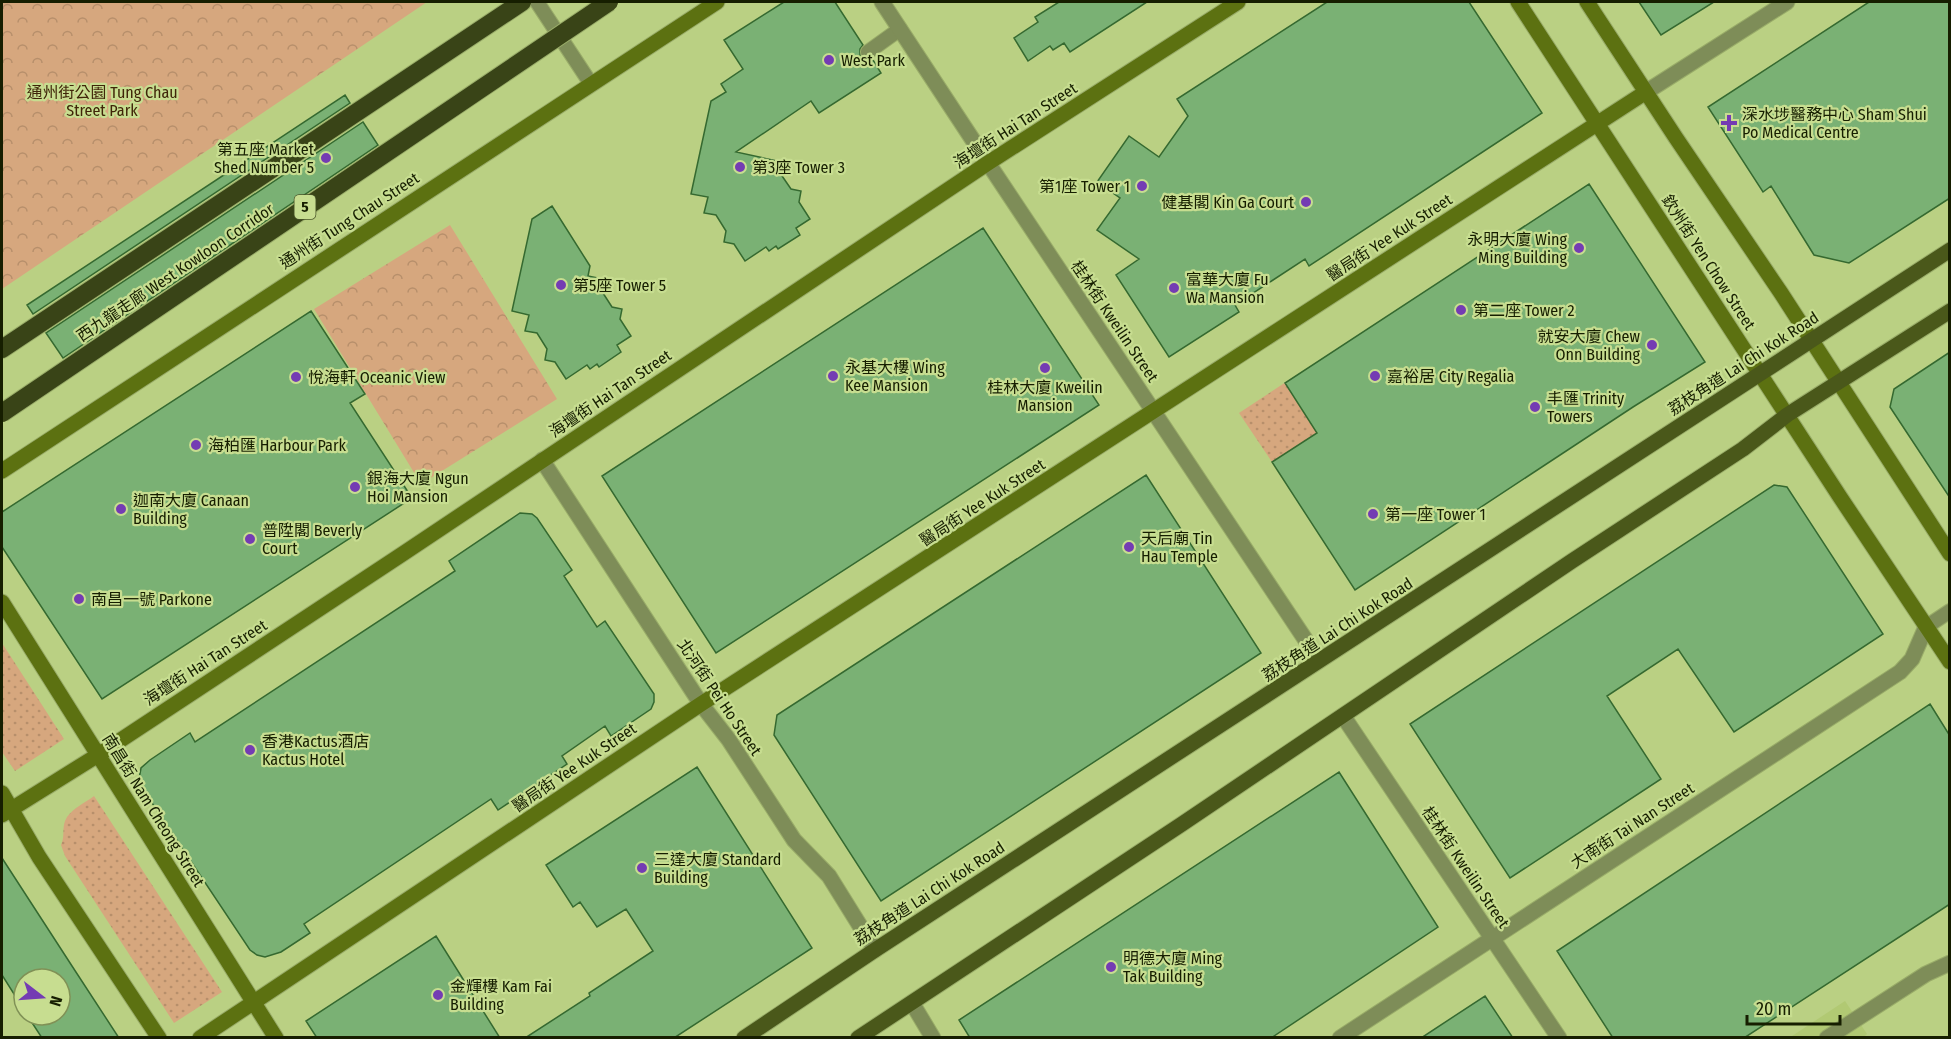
<svg xmlns="http://www.w3.org/2000/svg" width="1951" height="1039" font-family="'Fira Sans Condensed','Noto Sans TC',sans-serif">
<style>
.built{fill:#b1c973}
.park{fill:url(#park-crowns)}
.garden{fill:url(#garden-dots)}
.building{fill:#7ab174;stroke:#356930;stroke-width:1.5}
.lines{fill:none;stroke-linecap:round;stroke-linejoin:round}
.lane-casing{stroke:#99ac69;stroke-width:16}
.street-casing{stroke:#99ac69;stroke-width:17}
.secondary-casing{stroke:#99ac69;stroke-width:17}
.primary-casing{stroke:#99ac69;stroke-width:17}
.highway-casing{stroke:#99ac69;stroke-width:20}
.lane{stroke:#7e8d58;stroke-width:14}
.street{stroke:#7e8d58;stroke-width:15}
.secondary{stroke:#5c7111;stroke-width:15}
.primary{stroke:#4a581a;stroke-width:15}
.highway{stroke:#394417;stroke-width:18}
.highway-bridge-casing{stroke:#99ac69;stroke-width:20;stroke-linecap:butt}
.highway-bridge{stroke:#394417;stroke-width:18}
.poi-dot{fill:#743cb3;stroke:#c7dd90;stroke-width:2}
.labels{text-anchor:middle;stroke-width:4.5;stroke-linejoin:round;paint-order:stroke}
.shield{fill:#c7dd90;stroke:#4b572b;stroke-width:1.5}
.shield-label{font-size:15px;font-weight:bold;fill:#161e00}
.poi-label{font-size:16px;fill:#161e00;stroke:#c7dd90;text-anchor:start}
.park-label{font-size:16px;fill:#402509;stroke:#c7dd90}
.street-label{font-size:16px;fill:#161e00;stroke:#c7dd90}
</style>
<defs>
<pattern id="park-crowns" width="20" height="18" patternUnits="userSpaceOnUse" patternTransform="scale(1.5)"><rect width="20" height="18" fill="#d6a77e"/><path d="M2 6a3 3 0 1 1 6 0M12 15a3 3 0 1 1 6 0" fill="none" stroke="#b78f6b"/></pattern>
<pattern id="garden-dots" width="8" height="8" patternUnits="userSpaceOnUse" patternTransform="scale(1.5)"><rect width="8" height="8" fill="#d6a77e"/><path d="M2 2h.1M6 6h.1" fill="none" stroke="#b78f6b" stroke-width="1.8" stroke-linecap="round"/></pattern>
</defs>
<rect width="100%" height="100%" fill="#bad083"/>
<path class="built" d="M 1845,1001 L 1867,1034 L 1863,1038 L 1789,1038 Z"/>
<path class="park" d="M 2,2 L 427,2 L 2,289 Z
M 450,225 L 557,399 L 421,484 L 314,309 Z"/>
<path class="garden" d="M 1292,378 L 1325,428 L 1272,462 L 1239,413 Z
M 2,643 L 64,739 L 15,771 L 2,752 Z
M 94,796 L 222,992 L 174,1023 L 65,856 L 61,845 C 65,837 62,829 65,821 C 69,810 85,803 94,796 Z"/>
<path class="building" d="M 784,2 L 835,2 L 863,45 L 860,49 L 860,57 L 865,60 L 873,60 L 881,73 L 819,113 L 811,101 L 736,152 L 782,162 L 780,173 L 791,189 L 801,191 L 799,202 L 810,219 L 796,228 L 800,235 L 778,249 L 776,246 L 769,251 L 766,247 L 745,261 L 734,244 L 724,242 L 726,231 L 716,215 L 704,213 L 708,197 L 691,194 L 711,101 L 726,92 L 721,84 L 743,69 L 724,40 Z
M 1059,2 L 1147,2 L 1070,52 L 1064,43 L 1053,50 L 1050,46 L 1028,61 L 1014,38 L 1038,22 L 1035,17 Z
M 1327,2 L 1469,2 L 1542,113 L 1309,266 L 1305,259 L 1235,305 L 1239,312 L 1169,357 L 1116,275 L 1139,259 L 1097,230 L 1120,198 L 1097,182 L 1129,136 L 1159,157 L 1188,116 L 1177,99 Z
M 1639,2 L 1714,2 L 1661,35 Z
M 1869,2 L 1950,2 L 1950,198 L 1849,263 L 1814,255 L 1771,186 L 1763,192 L 1708,107 Z
M 345,95 L 350,103 L 33,314 L 27,305 Z
M 363,122 L 378,145 L 63,358 L 46,333 Z
M 1589,184 L 1705,362 L 1633,407 L 1355,590 L 1272,462 L 1317,433 L 1285,383 Z
M 552,206 L 590,266 L 588,276 L 603,279 L 601,290 L 612,307 L 622,309 L 620,319 L 631,336 L 617,345 L 621,352 L 599,367 L 597,364 L 590,369 L 587,365 L 566,379 L 555,362 L 545,360 L 547,349 L 537,333 L 525,331 L 529,315 L 512,311 L 532,219 Z
M 983,228 L 1099,405 L 716,653 L 602,476 Z
M 311,311 L 365,394 L 350,403 L 412,498 L 102,699 L 2,547 L 2,512 Z
M 1950,352 L 1950,498 L 1890,407 L 1894,389 Z
M 1146,475 L 1261,653 L 881,901 L 774,735 L 777,715 Z
M 1774,485 L 1787,487 L 1883,634 L 1734,732 L 1678,649 L 1607,696 L 1661,779 L 1510,878 L 1410,724 Z
M 520,513 L 532,514 L 537,518 L 572,570 L 564,576 L 597,627 L 605,621 L 654,694 L 654,702 L 651,709 L 611,736 L 605,726 L 562,756 L 567,764 L 498,810 L 491,799 L 304,924 L 310,933 L 281,952 L 265,957 L 257,955 L 250,950 L 140,785 L 139,779 L 141,768 L 150,760 L 190,733 L 195,742 L 455,571 L 449,561 Z
M 1930,704 L 1950,736 L 1950,904 L 1744,1038 L 1613,1038 L 1557,951 Z
M 697,767 L 812,948 L 674,1038 L 525,1038 L 590,996 L 589,993 L 653,951 L 626,909 L 597,927 L 580,902 L 573,907 L 546,865 Z
M 1339,772 L 1438,927 L 1271,1038 L 970,1038 L 959,1020 Z
M 2,858 L 72,966 L 119,1038 L 42,1038 L 27,1015 L 60,1015 L 60,979 L 24,979 L 24,1010 L 2,975 Z
M 436,936 L 500,1038 L 317,1038 L 306,1021 Z
M 1485,996 L 1513,1038 L 1421,1038 Z"/>
<g class="lines">
<g class="lane-casing">
<path id="lane" d="M 537,2 L 591,84
M 868,52 L 900,29
M 1926,627 L 1950,611"/>
</g>
<g class="street-casing">
<path id="street" d="M 882,2 L 988,163 L 1319,660
M 1646,92 L 1787,2
M 542,460 L 701,704 L 729,740 L 794,840 L 829,876 L 875,950
M 1343,716 L 1559,1038
M 912,1003 L 933,1038
M 1340,1038 L 1900,672 L 1912,659 L 1926,627
M 1827,1038 L 1926,974 L 1950,963"/>
</g>
<g class="secondary-casing">
<path id="secondary" d="M 1518,2 L 1840,497 L 1950,662
M 1587,2 L 1676,138 L 1781,293 L 1950,554
M 2,471 L 717,2
M 2,602 L 276,1038
M 2,793 L 39,857 L 159,1038
M 2,815 L 98,755 L 404,553 L 988,163 L 1238,2
M 200,1038 L 701,704 L 1646,92"/>
</g>
<g class="primary-casing">
<path id="primary" d="M 744,1038 L 875,950 L 1950,250
M 858,1038 L 1182,824 L 1572,561 L 1743,449 L 1787,415 L 1950,311"/>
</g>
<g class="highway-casing">
<path id="highway" d="M 2,349 L 522,2"/>
</g>
<use href="#lane" class="lane"/>
<use href="#street" class="street"/>
<use href="#secondary" class="secondary"/>
<use href="#primary" class="primary"/>
<use href="#highway" class="highway"/>
<g class="highway-bridge-casing">
<path id="highway-bridge" d="M 2,413 L 609,2"/>
</g>
<use href="#highway-bridge" class="highway-bridge"/>
</g>
<g class="poi-dot">
<circle cx="829" cy="60" r="6"/>
<path d="M1726 114h6v6h6v6h-6v6h-6v-6h-6v-6h6z"/>
<circle cx="326" cy="158" r="6"/>
<circle cx="740" cy="167" r="6"/>
<circle cx="1142" cy="186" r="6"/>
<circle cx="1306" cy="202" r="6"/>
<circle cx="1579" cy="248" r="6"/>
<circle cx="561" cy="285" r="6"/>
<circle cx="1174" cy="288" r="6"/>
<circle cx="1461" cy="310" r="6"/>
<circle cx="1652" cy="345" r="6"/>
<circle cx="1045" cy="368" r="6"/>
<circle cx="833" cy="376" r="6"/>
<circle cx="1375" cy="376" r="6"/>
<circle cx="296" cy="377" r="6"/>
<circle cx="1535" cy="407" r="6"/>
<circle cx="196" cy="445" r="6"/>
<circle cx="355" cy="487" r="6"/>
<circle cx="121" cy="509" r="6"/>
<circle cx="1373" cy="514" r="6"/>
<circle cx="250" cy="539" r="6"/>
<circle cx="1129" cy="547" r="6"/>
<circle cx="79" cy="599" r="6"/>
<circle cx="250" cy="750" r="6"/>
<circle cx="642" cy="868" r="6"/>
<circle cx="1111" cy="967" r="6"/>
<circle cx="438" cy="995" r="6"/>
</g>
<g class="labels">
<rect class="shield" x="294.5" y="195" width="21" height="24" rx="4.5"/>
<g class="shield-label">
<text x="305" y="212">5</text>
</g>
<g class="poi-label">
<text x="841" y="66">West Park</text>
<text x="1742" y="120">深水埗醫務中心 Sham Shui<tspan x="1742" dy="18">Po Medical Centre</tspan></text>
<text x="314" y="155" text-anchor="end">第五座 Market<tspan x="314" dy="18">Shed Number 5</tspan></text>
<text x="752" y="173">第3座 Tower 3</text>
<text x="1130" y="192" text-anchor="end">第1座 Tower 1</text>
<text x="1294" y="208" text-anchor="end">健基閣 Kin Ga Court</text>
<text x="1567" y="245" text-anchor="end">永明大廈 Wing<tspan x="1567" dy="18">Ming Building</tspan></text>
<text x="1186" y="285">富華大廈 Fu<tspan x="1186" dy="18">Wa Mansion</tspan></text>
<text x="573" y="291">第5座 Tower 5</text>
<text x="1473" y="316">第二座 Tower 2</text>
<text x="1640" y="342" text-anchor="end">就安大廈 Chew<tspan x="1640" dy="18">Onn Building</tspan></text>
<text x="845" y="373">永基大樓 Wing<tspan x="845" dy="18">Kee Mansion</tspan></text>
<text x="1387" y="382">嘉裕居 City Regalia</text>
<text x="308" y="383">悅海軒 Oceanic View</text>
<text x="1045" y="393" text-anchor="middle">桂林大廈 Kweilin<tspan x="1045" dy="18">Mansion</tspan></text>
<text x="1547" y="404">丰匯 Trinity<tspan x="1547" dy="18">Towers</tspan></text>
<text x="208" y="451">海柏匯 Harbour Park</text>
<text x="367" y="484">銀海大廈 Ngun<tspan x="367" dy="18">Hoi Mansion</tspan></text>
<text x="133" y="506">迦南大廈 Canaan<tspan x="133" dy="18">Building</tspan></text>
<text x="1385" y="520">第一座 Tower 1</text>
<text x="262" y="536">普陞閣 Beverly<tspan x="262" dy="18">Court</tspan></text>
<text x="1141" y="544">天后廟 Tin<tspan x="1141" dy="18">Hau Temple</tspan></text>
<text x="91" y="605">南昌一號 Parkone</text>
<text x="262" y="747">香港Kactus酒店<tspan x="262" dy="18">Kactus Hotel</tspan></text>
<text x="654" y="865">三達大廈 Standard<tspan x="654" dy="18">Building</tspan></text>
<text x="1123" y="964">明德大廈 Ming<tspan x="1123" dy="18">Tak Building</tspan></text>
<text x="450" y="992">金輝樓 Kam Fai<tspan x="450" dy="18">Building</tspan></text>
</g>
<g class="park-label">
<text x="102" y="98">通州街公園 Tung Chau<tspan x="102" dy="18">Street Park</tspan></text>
</g>
<g class="street-label">
<text transform="translate(1015 125) rotate(-33)" y="6">海壇街 Hai Tan Street</text>
<text transform="translate(349 220) rotate(-33)" y="6">通州街 Tung Chau Street</text>
<text transform="translate(1389 237) rotate(-33)" y="6">醫局街 Yee Kuk Street</text>
<text transform="translate(1709 262) rotate(57)" y="6">欽州街 Yen Chow Street</text>
<text transform="translate(175 272) rotate(-34)" y="6">西九龍走廊 West Kowloon Corridor</text>
<text transform="translate(1115 321) rotate(56)" y="6">桂林街 Kweilin Street</text>
<text transform="translate(1743 363) rotate(-33)" y="6">荔枝角道 Lai Chi Kok Road</text>
<text transform="translate(610 393) rotate(-34)" y="6">海壇街 Hai Tan Street</text>
<text transform="translate(982 502) rotate(-33)" y="6">醫局街 Yee Kuk Street</text>
<text transform="translate(1337 629) rotate(-33)" y="6">荔枝角道 Lai Chi Kok Road</text>
<text transform="translate(205 662) rotate(-33)" y="6">海壇街 Hai Tan Street</text>
<text transform="translate(720 697) rotate(56)" y="6">北河街 Pei Ho Street</text>
<text transform="translate(574 767) rotate(-34)" y="6">醫局街 Yee Kuk Street</text>
<text transform="translate(154 810) rotate(58)" y="6">南昌街 Nam Cheong Street</text>
<text transform="translate(1632 825) rotate(-33)" y="6">大南街 Tai Nan Street</text>
<text transform="translate(1466 867) rotate(56)" y="6">桂林街 Kweilin Street</text>
<text transform="translate(929 893) rotate(-33)" y="6">荔枝角道 Lai Chi Kok Road</text>
</g>
</g>
<rect width="1951" height="1039" fill="none" stroke="#161e00" stroke-width="6"/>
<g transform="translate(42 997) rotate(107)"><circle r="28" fill="#c7dd90" stroke="#809156" stroke-width="1.5"/>
<path d="M0-4.5L10 22L0 15L-10 22Z" fill="#743cb3"/>
<text y="-9" font-size="16" font-weight="bold" text-anchor="middle" fill="#161e00">N</text>
</g>
<path d="M1747 1015v9h93v-9" fill="none" stroke="#161e00" stroke-width="3"/>
<text x="1756" y="1015" font-size="18" fill="#161e00" stroke="#c7dd90" stroke-width="4.5" paint-order="stroke">20 m</text>
</svg>
